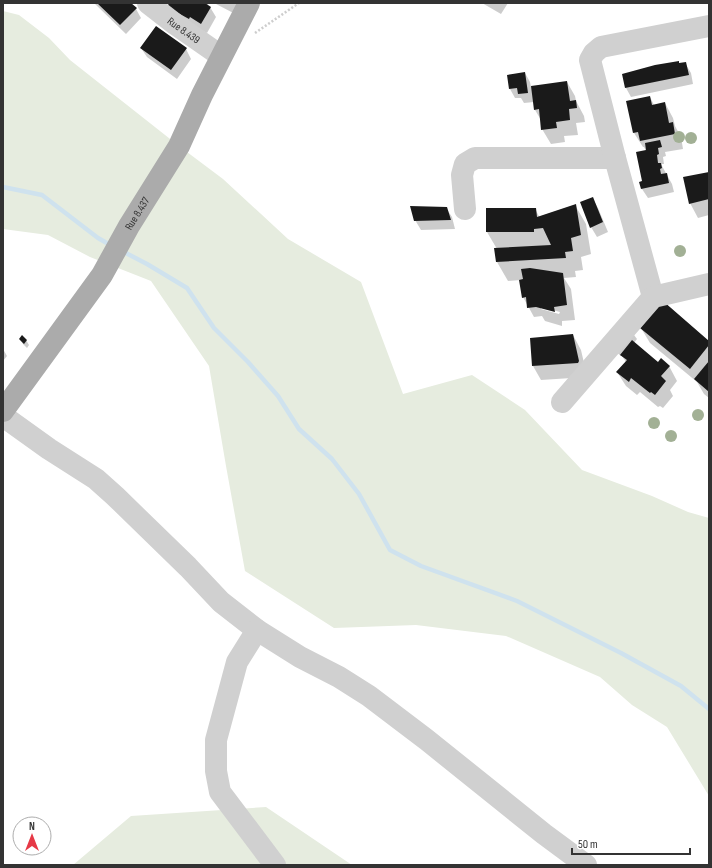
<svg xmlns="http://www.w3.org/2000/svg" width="712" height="868" font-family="'Sofia Sans Condensed',sans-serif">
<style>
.green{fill:#e6ecdf}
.shadow{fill:#0003;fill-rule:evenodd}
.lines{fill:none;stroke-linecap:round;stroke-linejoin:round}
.stream{stroke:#cfe2ee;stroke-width:4.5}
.building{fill:#1a1a1a}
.path{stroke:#cdcdcd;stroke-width:2.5;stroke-dasharray:2 2;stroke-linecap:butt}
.minor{stroke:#d0d0d0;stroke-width:22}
.major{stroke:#ababab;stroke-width:22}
.tree{fill:#a2b095}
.labels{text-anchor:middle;stroke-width:4;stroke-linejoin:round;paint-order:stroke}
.street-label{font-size:11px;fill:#333;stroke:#fff}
</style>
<rect width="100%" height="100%" fill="#fff"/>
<path class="green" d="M 3,11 L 19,15 L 49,38 L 70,60 L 179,146 L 223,179 L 288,239 L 361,282 L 403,394 L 472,375 L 525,410 L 582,470 L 652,496 L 688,512 L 709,518 L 709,796 L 667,727 L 632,705 L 600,677 L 506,636 L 416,625 L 334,628 L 245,571 L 226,466 L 209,366 L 151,281 L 90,257 L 48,235 L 3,229 Z
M 266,807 L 352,865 L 73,865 L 131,816 Z"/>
<path class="shadow" d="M 94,3 L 130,3 L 136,9 L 141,18 L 126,34 Z
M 170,3 L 209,3 L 207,6 L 210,7 L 216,17 L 207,33 L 173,16 Z
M 215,3 L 248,3 L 241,17 L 216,4 Z
M 482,3 L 508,3 L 501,14 Z
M 141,48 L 186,49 L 191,59 L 177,79 L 147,57 Z
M 678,62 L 680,64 L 685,63 L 691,73 L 693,84 L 631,97 L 626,88 L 623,75 Z
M 525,73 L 530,82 L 531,87 L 567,82 L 575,96 L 576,101 L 584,116 L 585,122 L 576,123 L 578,135 L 564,136 L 565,142 L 551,144 L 542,129 L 541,120 L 535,110 L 534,102 L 524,103 L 521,98 L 515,98 L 510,89 L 508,75 Z
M 650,97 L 654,105 L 665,103 L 673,118 L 675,126 L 681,137 L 683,149 L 665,152 L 666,156 L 663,157 L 664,164 L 661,164 L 662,166 L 672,184 L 674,192 L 648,198 L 642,189 L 640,182 L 644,182 L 646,151 L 644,147 L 643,147 L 634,133 L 628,101 Z
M 709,173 L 709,215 L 698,218 L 690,203 Z
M 592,198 L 598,208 L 608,232 L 597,237 L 591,227 Z
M 575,205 L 586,224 L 591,254 L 581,257 L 583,270 L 575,271 L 576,277 L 564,278 L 571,289 L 575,320 L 562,321 L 562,326 L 545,321 L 542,316 L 534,317 L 523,297 L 521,280 L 508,281 L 497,262 L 495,249 L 497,249 L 487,232 L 487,209 L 535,209 L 540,218 ZM 541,307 L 560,312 L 559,314 L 541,309 Z
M 446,208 L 452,217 L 455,229 L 421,230 L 415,220 Z
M 641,328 L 709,342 L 709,398 L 704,394 L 697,382 L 650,343 Z
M 573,335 L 581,350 L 587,376 L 587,377 L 541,380 L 533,366 Z
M 634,335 L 637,339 L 634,343 L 658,363 L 669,366 L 677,381 L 670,390 L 673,396 L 663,408 L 660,406 L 658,407 L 640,392 L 637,395 L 626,386 L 617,372 L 626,362 L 622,356 L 621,356 L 615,351 Z
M 20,339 L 26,340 L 29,345 L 27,348 L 23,344 Z
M 3,349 L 7,356 L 3,361 Z"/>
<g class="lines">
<path class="stream" d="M 3,187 L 42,195 L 98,238 L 112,246
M 122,251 L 147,264 L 187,288 L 214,328 L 248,362 L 278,396 L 299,429 L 332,459 L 359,494 L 390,550 L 421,566 L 517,601 L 621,653 L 681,686 L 709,709"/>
</g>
<path class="building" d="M 97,3 L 131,3 L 137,8 L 120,25 Z
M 169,3 L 205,3 L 211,7 L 201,24 L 190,17 L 189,19 L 167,7 Z
M 156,26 L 187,48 L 171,70 L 140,48 Z
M 679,61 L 679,63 L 686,62 L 689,75 L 625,88 L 622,74 L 655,65 Z
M 525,72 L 528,93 L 518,94 L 517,88 L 509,89 L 507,75 Z
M 567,81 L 570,101 L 576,100 L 577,108 L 569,109 L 570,120 L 556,122 L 557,128 L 541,130 L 539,109 L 534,110 L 531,86 Z
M 650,96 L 652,105 L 665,102 L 669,123 L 673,122 L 675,134 L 640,141 L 638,132 L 633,133 L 626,101 Z
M 660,140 L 662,147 L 658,148 L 659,154 L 657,155 L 658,163 L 661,163 L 662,168 L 660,169 L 661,174 L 667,173 L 669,183 L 641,189 L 639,182 L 642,181 L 636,152 L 646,150 L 645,143 Z
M 709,172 L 709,199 L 689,204 L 683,177 Z
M 593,197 L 603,222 L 590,228 L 580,202 Z
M 576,204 L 581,235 L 571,238 L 573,251 L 565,252 L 566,258 L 496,262 L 494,248 L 551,245 L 543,228 L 534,229 L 534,232 L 486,232 L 486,208 L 536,208 L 537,217 Z
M 410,206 L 447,207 L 451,220 L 414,221 Z
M 530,268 L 563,273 L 567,305 L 554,307 L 555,312 L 536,307 L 527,308 L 526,297 L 522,298 L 519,280 L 523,279 L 521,269 Z
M 663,301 L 709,341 L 709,345 L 690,369 L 640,328 Z
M 573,334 L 579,361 L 578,363 L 532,366 L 530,338 Z
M 22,335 L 27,340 L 24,344 L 19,339 Z
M 632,340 L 658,362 L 661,358 L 670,366 L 661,376 L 666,381 L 655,395 L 651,392 L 650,393 L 631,378 L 629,382 L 616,372 L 627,360 L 620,355 Z
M 709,361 L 709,392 L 694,379 Z"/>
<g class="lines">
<path class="path" d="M 255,33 L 299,3"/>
<g class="minor">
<path id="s1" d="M 148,3 L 175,24 L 221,56"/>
<path d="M 465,209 L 462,175 L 465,164 L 475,158 L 615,158"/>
<path d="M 653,297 L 615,158 L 590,60 L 594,53 L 601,47 L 709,26"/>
<path d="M 562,402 L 653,297 L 709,284"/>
<path d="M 3,416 L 49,449 L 96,479 L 115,496 L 188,567 L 221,602 L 257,630 L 300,657 L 339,677 L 369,696 L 427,740 L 544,834 L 586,865"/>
<path d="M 257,630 L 237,662 L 216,740 L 216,771 L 220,792 L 275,865"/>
</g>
<path class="major" id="s2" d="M 3,411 L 102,275 L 129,226 L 179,146 L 202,95 L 249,3"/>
</g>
<g class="tree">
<circle cx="679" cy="137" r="6"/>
<circle cx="691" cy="138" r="6"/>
<circle cx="680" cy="251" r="6"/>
<circle cx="698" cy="415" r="6"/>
<circle cx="654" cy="423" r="6"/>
<circle cx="671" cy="436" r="6"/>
</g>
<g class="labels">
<g class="street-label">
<text dy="4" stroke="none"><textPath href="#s1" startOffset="45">Rue 8.439</textPath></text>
<text dy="4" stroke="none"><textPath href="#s2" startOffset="239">Rue 8.437</textPath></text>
</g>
</g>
<rect width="712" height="868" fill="none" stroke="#333333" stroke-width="8"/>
<g transform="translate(32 836)"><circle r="19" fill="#ffffff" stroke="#adadad"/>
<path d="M0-3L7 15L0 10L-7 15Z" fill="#e63946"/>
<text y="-6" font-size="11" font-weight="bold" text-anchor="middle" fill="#333333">N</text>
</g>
<path d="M572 848v6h118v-6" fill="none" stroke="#333333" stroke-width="2"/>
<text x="578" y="848" font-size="12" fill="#333333" stroke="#ffffff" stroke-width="3" paint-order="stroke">50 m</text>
</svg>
